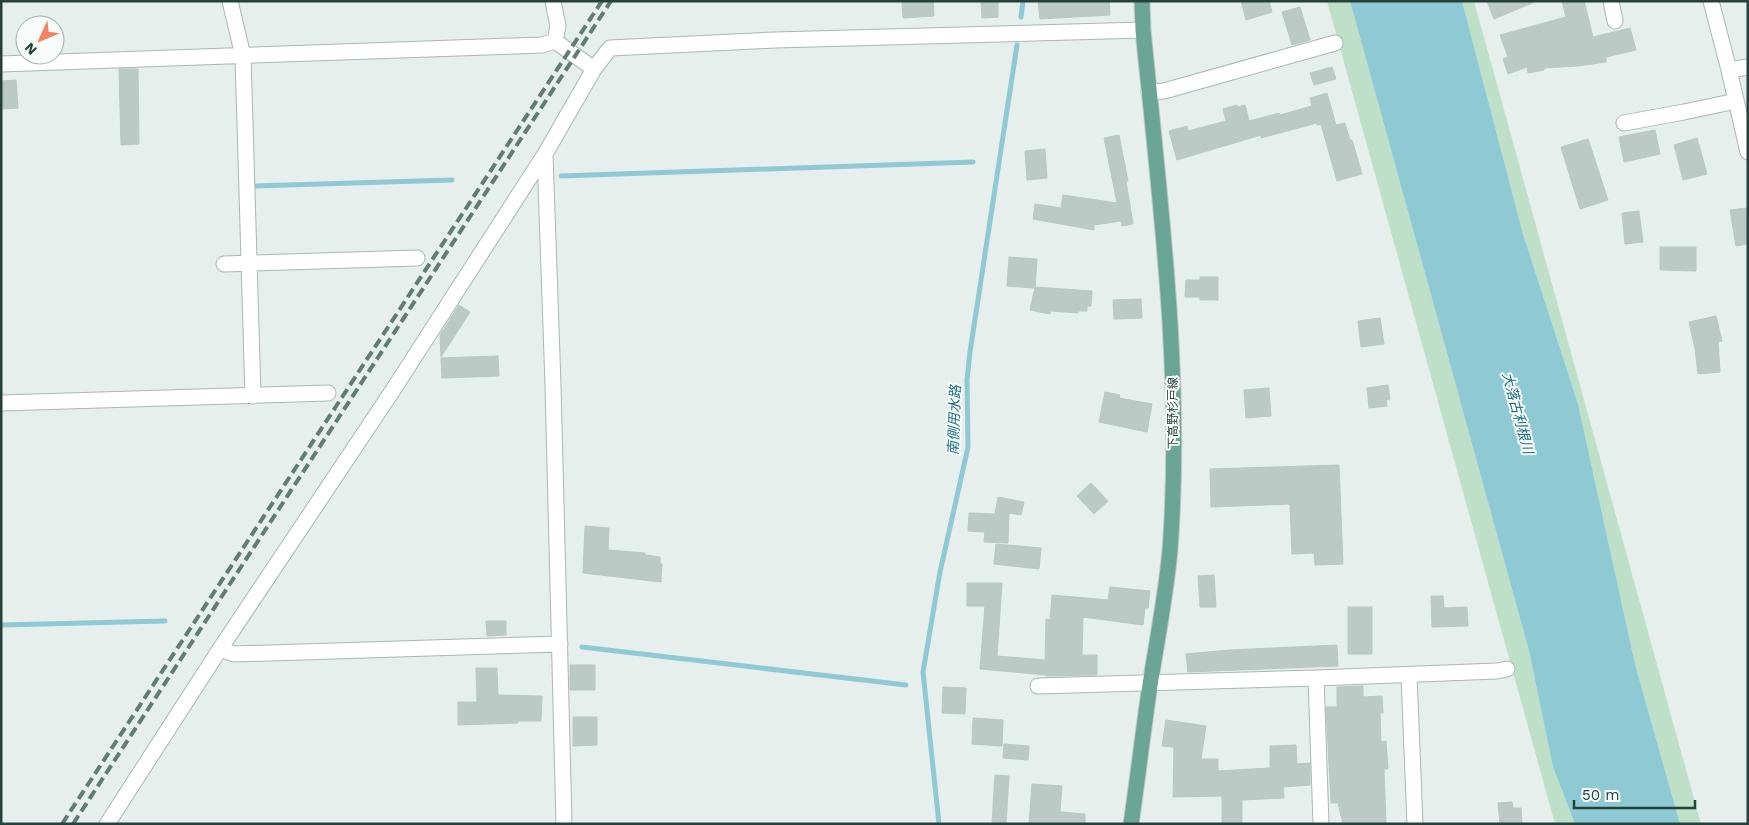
<svg xmlns="http://www.w3.org/2000/svg" width="1749" height="825" font-family="'Work Sans','Noto Sans JP',sans-serif">
<style>
.green{fill:#bfe0c8}
.water{fill:#8ec9d4}
.lines{fill:none;stroke-linecap:round;stroke-linejoin:round}
.stream{stroke:#8ec9d4;stroke-width:5}
.building{fill:#bbcac4;stroke:#b8c9c2}
.minor-casing{stroke:#a8b8b2;stroke-width:17}
.major-casing{stroke:#c2cac8;stroke-width:17}
.minor{stroke:#fff;stroke-width:15}
.major{stroke:#6aa596;stroke-width:15}
.rail{stroke:#5f7d75;stroke-width:4;stroke-dasharray:10 5;stroke-linecap:butt}
.labels{text-anchor:middle;stroke-width:4;stroke-linejoin:round;paint-order:stroke}
.street-label{font-size:12px;fill:#24423a;stroke:#f7fbf9}
.water-label{font-size:14px;font-style:italic;fill:#1c6f80;stroke:#f7fbf9}
</style>
<rect width="100%" height="100%" fill="#e6efeb"/>
<path class="green" d="M 1327,1 L 1350,1 L 1529,651 L 1553,767 L 1575,824 L 1555,824 Z
M 1462,1 L 1474,1 L 1701,824 L 1680,824 L 1635,664 L 1578,404 L 1523,234 Z"/>
<path class="water" d="M 1350,1 L 1462,1 L 1523,234 L 1578,404 L 1635,664 L 1680,824 L 1575,824 L 1553,767 L 1529,651 Z"/>
<g class="lines">
<path class="stream" d="M 1021,17 L 1023,1
M 561,176 L 973,162
M 251,186 L 452,180
M 1,625 L 165,621
M 582,647 L 906,685
M 939,824 L 923,672 L 940,572 L 968,447 L 967,380 L 970,352 L 1017,45"/>
</g>
<path class="building" d="M 902,1 L 933,1 L 934,16 L 903,18 Z
M 981,1 L 998,1 L 998,17 L 982,18 Z
M 1038,1 L 1109,1 L 1110,15 L 1040,19 Z
M 1241,1 L 1269,1 L 1272,12 L 1246,20 Z
M 1487,1 L 1537,1 L 1494,19 Z
M 1562,1 L 1584,1 L 1593,37 L 1630,28 L 1636,50 L 1606,57 L 1606,62 L 1578,66 L 1544,68 L 1544,70 L 1528,73 L 1527,67 L 1508,74 L 1503,59 L 1508,57 L 1500,35 L 1566,17 Z
M 1300,7 L 1310,40 L 1292,45 L 1282,12 Z
M 1332,67 L 1336,79 L 1314,85 L 1310,73 Z
M 119,69 L 138,69 L 139,144 L 121,145 Z
M 16,80 L 18,108 L 1,109 L 1,81 Z
M 1327,93 L 1336,125 L 1345,123 L 1350,140 L 1352,140 L 1362,174 L 1337,181 L 1321,124 L 1317,125 L 1317,123 L 1261,138 L 1261,135 L 1177,160 L 1169,131 L 1187,126 L 1188,131 L 1226,121 L 1223,109 L 1237,105 L 1238,107 L 1245,105 L 1249,121 L 1279,113 L 1280,115 L 1312,106 L 1310,98 Z
M 1655,130 L 1660,154 L 1624,162 L 1619,137 Z
M 1119,135 L 1128,181 L 1126,181 L 1133,224 L 1122,226 L 1121,221 L 1094,225 L 1094,230 L 1033,219 L 1035,204 L 1061,208 L 1063,195 L 1117,203 L 1104,138 Z
M 1697,138 L 1707,174 L 1683,180 L 1674,145 Z
M 1588,139 L 1608,200 L 1580,209 L 1561,147 Z
M 1045,149 L 1047,178 L 1027,180 L 1025,151 Z
M 1746,208 L 1748,220 L 1748,244 L 1736,246 L 1730,210 Z
M 1639,211 L 1643,242 L 1625,244 L 1622,213 Z
M 1660,247 L 1696,247 L 1696,271 L 1660,270 Z
M 1009,257 L 1037,259 L 1035,288 L 1007,286 Z
M 1200,277 L 1218,277 L 1218,300 L 1200,300 L 1200,297 L 1185,297 L 1186,280 L 1200,280 Z
M 1035,287 L 1092,291 L 1091,306 L 1087,306 L 1087,311 L 1078,311 L 1078,313 L 1051,311 L 1050,314 L 1030,310 Z
M 1141,299 L 1142,318 L 1114,319 L 1113,300 Z
M 459,305 L 470,312 L 441,357 L 440,335 Z
M 1716,316 L 1722,341 L 1718,342 L 1720,372 L 1698,374 L 1695,349 L 1689,322 Z
M 1380,318 L 1384,344 L 1361,347 L 1358,321 Z
M 498,356 L 499,376 L 442,378 L 441,358 Z
M 1388,385 L 1390,399 L 1386,400 L 1387,406 L 1369,408 L 1367,388 Z
M 1269,388 L 1271,416 L 1246,418 L 1244,390 Z
M 1105,392 L 1120,395 L 1119,398 L 1152,404 L 1147,432 L 1099,422 Z
M 1339,465 L 1343,564 L 1315,565 L 1314,553 L 1292,554 L 1290,504 L 1211,507 L 1210,469 Z
M 1091,483 L 1108,501 L 1094,514 L 1077,496 Z
M 998,497 L 1024,502 L 1021,515 L 1009,513 L 1008,543 L 984,542 L 985,532 L 968,531 L 969,513 L 995,514 Z
M 585,526 L 609,528 L 608,550 L 645,553 L 645,555 L 660,557 L 660,564 L 662,564 L 661,582 L 583,573 Z
M 996,544 L 1041,548 L 1039,569 L 994,564 Z
M 1214,575 L 1216,607 L 1200,607 L 1198,576 Z
M 967,583 L 1002,583 L 997,656 L 1045,660 L 1046,619 L 1050,620 L 1052,595 L 1108,600 L 1110,587 L 1150,591 L 1148,608 L 1145,608 L 1143,625 L 1083,617 L 1082,655 L 1097,655 L 1097,675 L 1046,676 L 1046,675 L 980,669 L 985,606 L 967,606 Z
M 1431,596 L 1443,596 L 1444,608 L 1467,607 L 1468,626 L 1432,627 Z
M 1348,607 L 1372,607 L 1372,654 L 1348,654 Z
M 486,621 L 506,621 L 506,635 L 487,636 Z
M 1337,645 L 1338,666 L 1188,672 L 1186,654 L 1230,650 Z
M 570,665 L 595,665 L 595,690 L 570,690 Z
M 476,668 L 497,668 L 498,695 L 542,696 L 541,721 L 518,721 L 518,723 L 458,725 L 458,702 L 477,702 Z
M 1363,686 L 1363,697 L 1382,696 L 1383,713 L 1380,713 L 1381,742 L 1386,741 L 1388,769 L 1384,769 L 1386,824 L 1343,824 L 1338,803 L 1331,803 L 1326,707 L 1337,707 L 1337,687 Z
M 943,687 L 966,688 L 965,714 L 942,713 Z
M 573,717 L 597,717 L 597,745 L 573,746 Z
M 973,718 L 1003,720 L 1002,746 L 972,744 Z
M 1166,720 L 1206,726 L 1201,759 L 1218,759 L 1218,771 L 1270,768 L 1270,746 L 1296,745 L 1297,764 L 1310,763 L 1310,785 L 1283,787 L 1284,798 L 1242,800 L 1242,824 L 1222,824 L 1222,796 L 1173,797 L 1174,747 L 1162,746 Z
M 1004,744 L 1029,746 L 1028,760 L 1003,758 Z
M 995,775 L 1009,776 L 1006,824 L 992,824 Z
M 1032,784 L 1062,786 L 1060,812 L 1085,814 L 1085,824 L 1029,824 Z
M 1512,802 L 1513,808 L 1521,808 L 1522,824 L 1500,824 L 1498,803 Z"/>
<g class="lines">
<g class="minor-casing">
<path id="minor" d="M 230,1 L 243,56 L 253,396
M 553,1 L 558,26 L 555,41
M 1611,1 L 1615,21
M 1711,1 L 1729,70 L 1748,67
M 555,41 L 594,69
M 1,64 L 542,45 L 555,41
M 1729,70 L 1748,152
M 1149,92 L 1164,91 L 1335,43
M 1624,123 L 1684,112 L 1736,101
M 545,154 L 553,385 L 564,824
M 224,264 L 417,258
M 1,403 L 328,393
M 220,649 L 234,654 L 560,644
M 1409,675 L 1415,824
M 1316,678 L 1321,824
M 1038,686 L 1316,678 L 1497,671 L 1507,669
M 107,824 L 220,649 L 393,390 L 545,154 L 594,69 L 610,48 L 775,40 L 1143,30"/>
</g>
<g class="major-casing">
<path id="major" d="M 1131,824 C 1138,777 1143,731 1150,685 C 1157,640 1166,595 1170,550 C 1183,376 1160,202 1143,30 L 1142,1"/>
</g>
<use href="#minor" class="minor"/>
<use href="#major" class="major"/>
<path class="rail" d="M 62,824 L 602,1
M 73,824 L 611,1"/>
</g>
<g class="labels">
<g class="street-label">
<text transform="translate(1173 413) rotate(-90)" y="4">下高野杉戸線</text>
</g>
<g class="water-label">
<text transform="translate(1518 413) rotate(75)" y="5">大落古利根川</text>
<text transform="translate(954 420) rotate(-88)" y="5">南側用水路</text>
</g>
</g>
<rect width="1749" height="825" fill="none" stroke="#24423a" stroke-width="5"/>
<g transform="translate(40 40) rotate(226)"><circle r="24" fill="#f7fbf9" stroke="#a3b1ad"/>
<path d="M0-4L9 19L0 12L-9 19Z" fill="#f4845f"/>
<text y="-8" font-size="14" font-weight="bold" text-anchor="middle" fill="#24423a">N</text>
</g>
<path d="M1574 800v8h121v-8" fill="none" stroke="#24423a" stroke-width="2.5"/>
<text x="1582" y="800" font-size="15" fill="#24423a" stroke="#f7fbf9" stroke-width="4" paint-order="stroke">50 m</text>
</svg>
